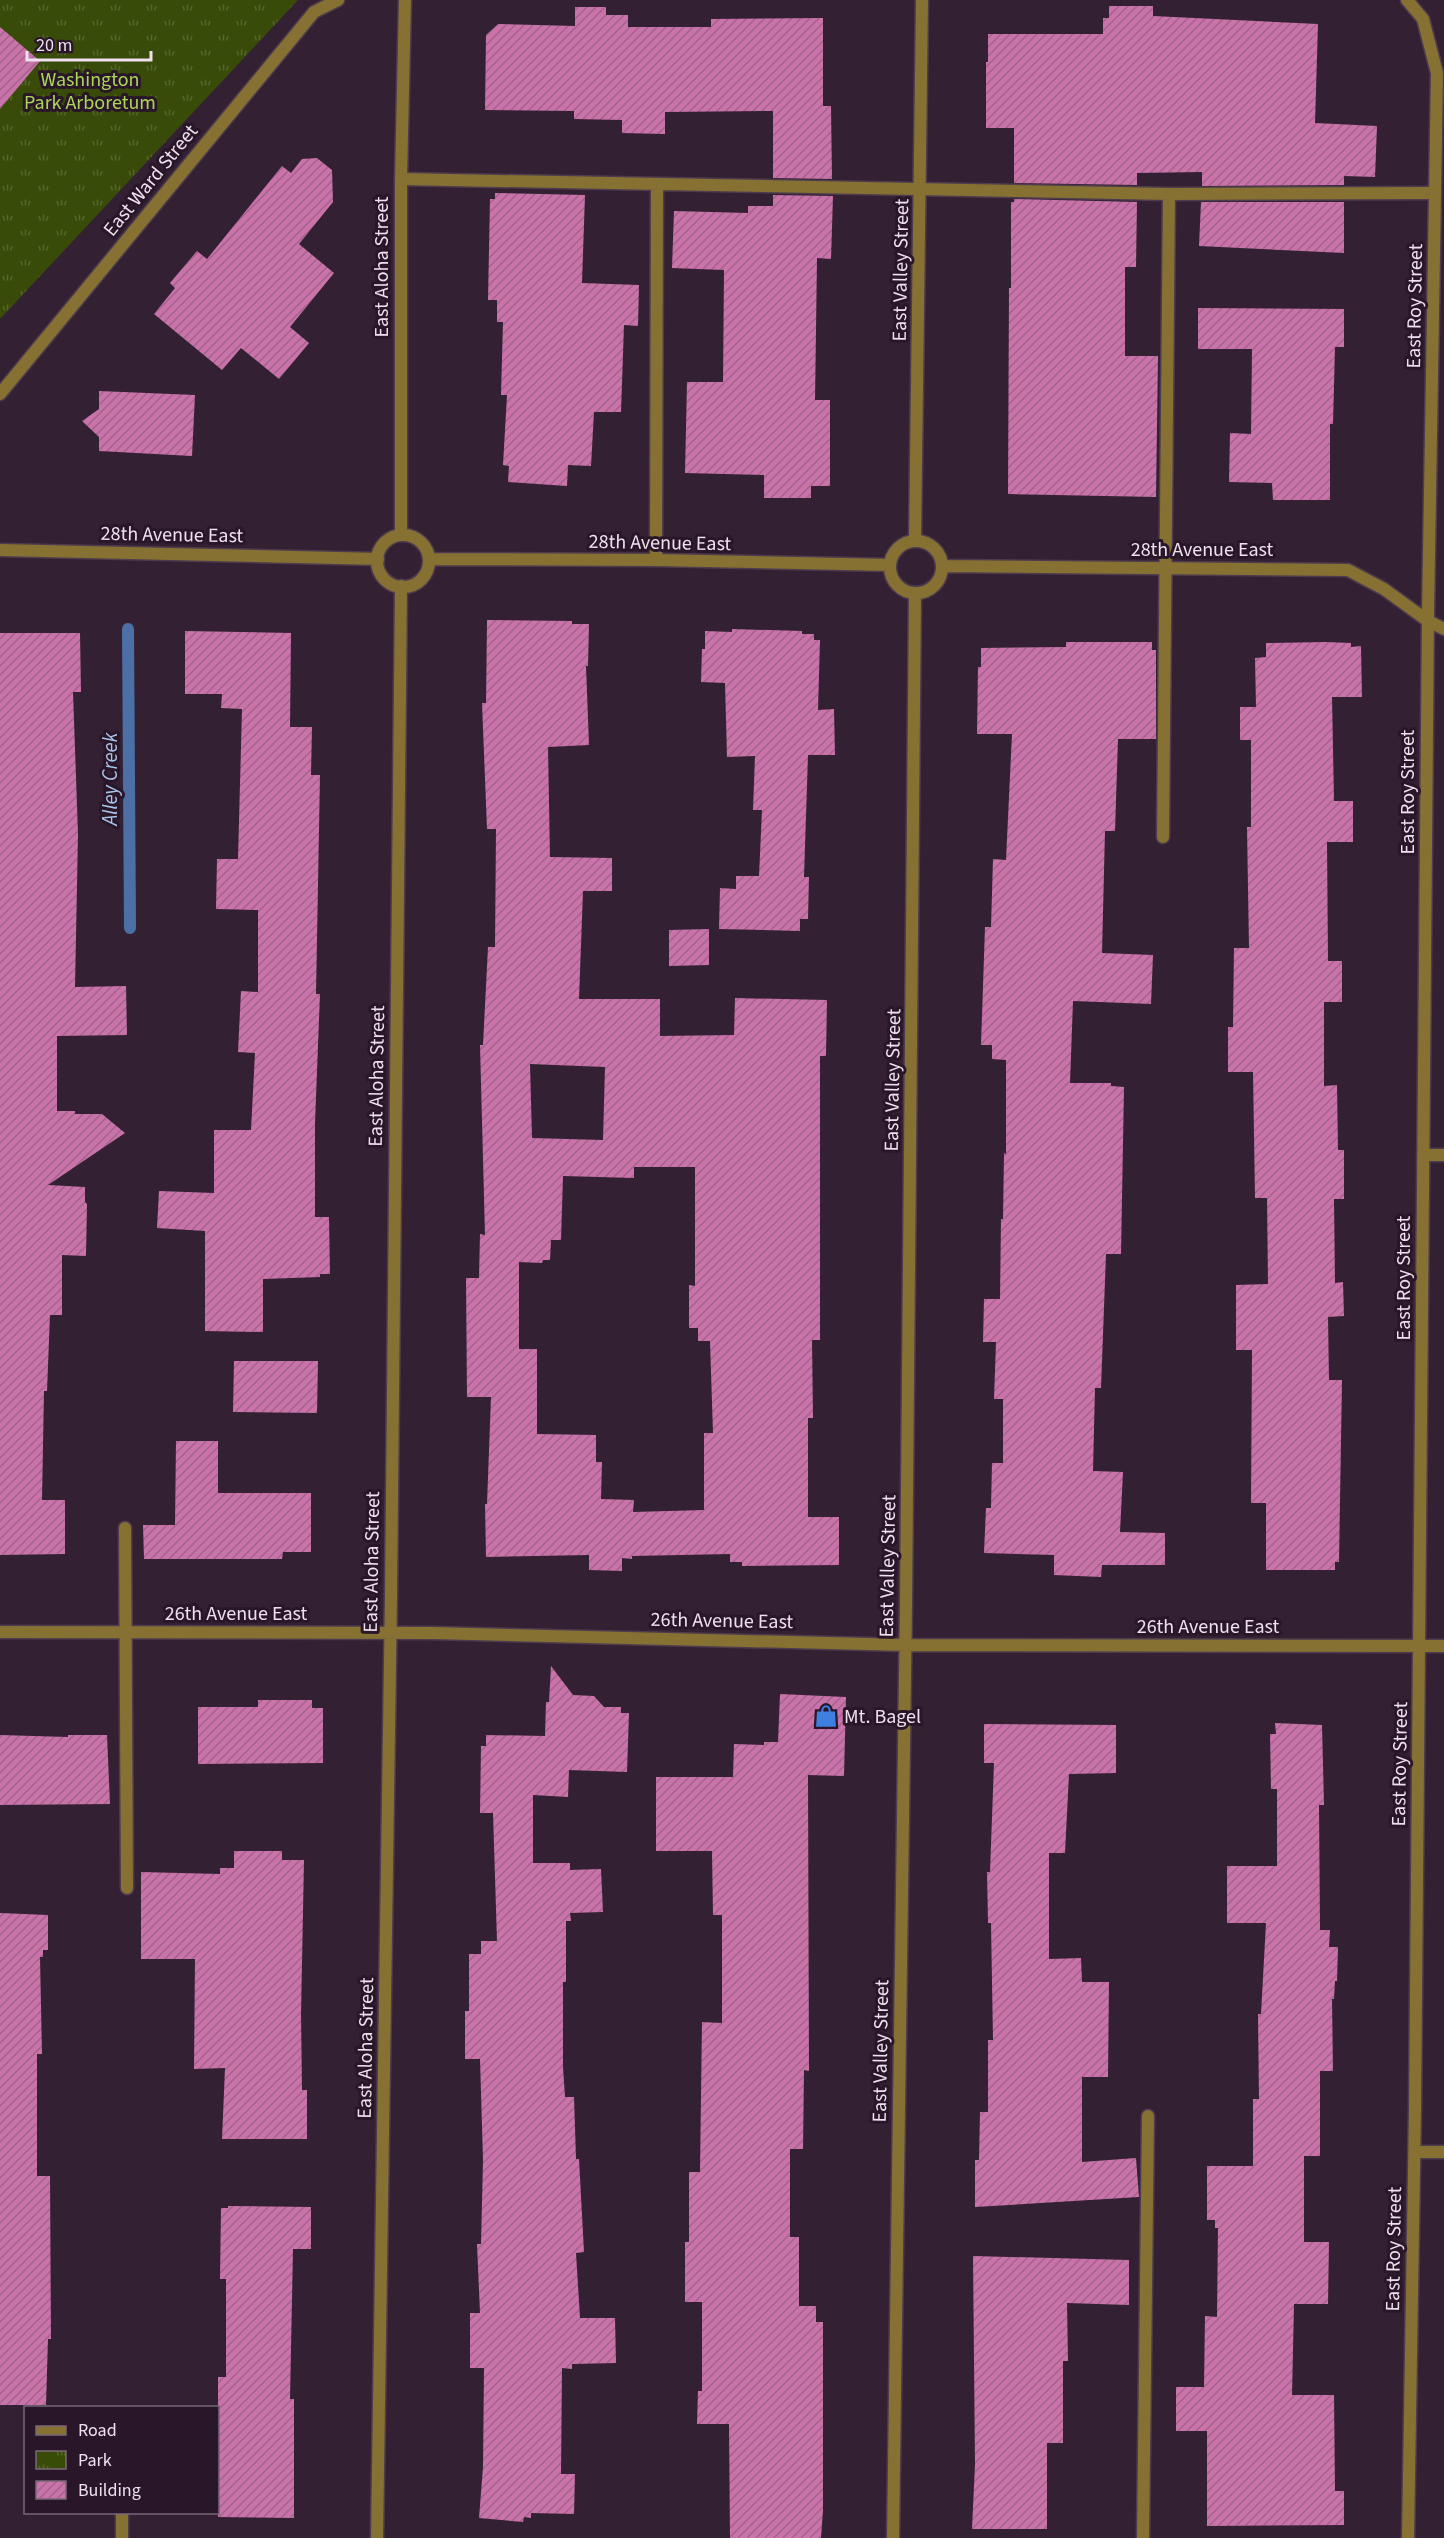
<svg xmlns="http://www.w3.org/2000/svg" width="1444" height="2538" font-family="'Source Sans 3',sans-serif">
<style>
.park{fill:url(#park-tufts)}
.lines{fill:none;stroke-linecap:round;stroke-linejoin:round}
.stream{stroke:#4c70a5;stroke-width:12}
.building{fill:url(#building-hatch);fill-rule:evenodd}
.lane-casing{stroke:#4d3c4d;stroke-width:15}
.street-casing{stroke:#4d3c4d;stroke-width:15}
.lane{stroke:#867032;stroke-width:12}
.street{stroke:#867032;stroke-width:12}
.labels{text-anchor:middle;stroke-width:6;stroke-linejoin:round;paint-order:stroke}
.park-label{font-size:20px;fill:#abd65a;stroke:#291729}
.street-label{font-size:20px;fill:#eee1ed;stroke:#291729}
.poi-label{font-size:20px;fill:#eee1ed;stroke:#291729;text-anchor:start}
.water-label{font-size:21px;font-style:italic;fill:#a8c4eb;stroke:#291729}
</style>
<defs>
<pattern id="park-tufts" width="24" height="20" patternUnits="userSpaceOnUse" patternTransform="scale(1.5)"><rect width="24" height="20" fill="#384b09"/><path d="M3 7l-1-3M5 7V3M7 7l1-3M15 17l-1-3M17 17v-4M19 17l1-3" fill="none" stroke="#55652d"/></pattern>
<pattern id="building-hatch" width="6" height="6" patternUnits="userSpaceOnUse" patternTransform="scale(1.5)"><rect width="6" height="6" fill="#ca72aa"/><path d="M-1 1l2-2M0 6l6-6M5 7l2-2" fill="none" stroke="#a3648c"/></pattern>
</defs>
<rect width="100%" height="100%" fill="#332133"/>
<path class="park" d="M 0,0 L 298,0 L 0,319 Z"/>
<g class="lines">
<path class="stream" d="M 128,629 L 130,928"/>
</g>
<path class="building" d="M 1109,6 L 1153,6 L 1153,16 L 1318,24 L 1315,123 L 1377,126 L 1375,177 L 1344,176 L 1344,185 L 1202,186 L 1202,172 L 1137,173 L 1137,185 L 1014,183 L 1014,128 L 986,128 L 986,62 L 988,62 L 988,34 L 1103,34 L 1103,18 L 1109,18 Z
M 575,7 L 606,7 L 606,15 L 628,15 L 628,27 L 711,27 L 711,19 L 823,18 L 823,106 L 831,106 L 832,179 L 773,178 L 773,111 L 665,112 L 665,134 L 622,133 L 622,120 L 574,119 L 574,111 L 485,110 L 486,35 L 498,24 L 575,26 Z
M 0,27 L 40,61 L 0,109 Z
M 317,158 L 332,170 L 333,202 L 299,244 L 334,273 L 290,327 L 309,343 L 279,379 L 241,348 L 222,370 L 154,314 L 175,288 L 170,283 L 197,251 L 207,259 L 282,166 L 291,173 L 302,159 Z
M 495,193 L 585,195 L 582,283 L 639,285 L 638,326 L 624,325 L 621,412 L 594,412 L 591,466 L 568,465 L 567,486 L 508,482 L 509,466 L 503,465 L 507,395 L 501,395 L 503,322 L 497,322 L 497,300 L 488,300 L 490,199 L 495,199 Z
M 773,195 L 833,196 L 831,259 L 817,258 L 815,400 L 830,400 L 830,486 L 811,486 L 811,498 L 764,498 L 764,475 L 685,473 L 687,382 L 723,382 L 724,270 L 672,268 L 674,211 L 748,213 L 748,206 L 773,206 Z
M 1014,199 L 1137,202 L 1136,267 L 1125,267 L 1125,356 L 1158,356 L 1156,497 L 1008,494 L 1009,288 L 1011,288 L 1011,202 L 1014,202 Z
M 1201,202 L 1344,202 L 1344,253 L 1199,246 Z
M 1198,308 L 1344,309 L 1344,347 L 1335,347 L 1333,424 L 1330,424 L 1330,500 L 1273,500 L 1272,483 L 1229,482 L 1230,433 L 1251,434 L 1252,349 L 1198,349 Z
M 99,391 L 195,395 L 192,456 L 99,451 L 99,437 L 82,421 L 99,409 Z
M 487,620 L 572,621 L 572,624 L 589,624 L 588,666 L 586,666 L 589,745 L 548,747 L 550,857 L 612,858 L 612,891 L 583,891 L 579,999 L 660,999 L 660,1036 L 734,1035 L 735,998 L 827,1000 L 826,1056 L 820,1056 L 820,1340 L 812,1340 L 813,1418 L 808,1418 L 808,1517 L 839,1517 L 839,1565 L 742,1566 L 742,1562 L 730,1562 L 730,1554 L 632,1556 L 632,1559 L 622,1558 L 622,1571 L 589,1570 L 589,1555 L 486,1557 L 485,1504 L 487,1504 L 491,1397 L 467,1397 L 466,1278 L 479,1278 L 480,1234 L 485,1235 L 480,1045 L 483,1045 L 488,947 L 495,947 L 496,829 L 487,829 L 482,703 L 486,703 ZM 530,1064 L 605,1067 L 603,1140 L 532,1138 ZM 634,1167 L 695,1167 L 695,1286 L 689,1285 L 689,1328 L 698,1328 L 698,1341 L 710,1341 L 713,1433 L 704,1433 L 704,1510 L 633,1512 L 634,1500 L 601,1499 L 602,1462 L 596,1462 L 596,1435 L 537,1434 L 537,1349 L 519,1349 L 519,1262 L 542,1263 L 543,1260 L 550,1260 L 551,1240 L 561,1240 L 563,1176 L 634,1178 Z
M 732,629 L 802,631 L 802,634 L 814,634 L 814,640 L 820,640 L 818,710 L 834,709 L 835,755 L 808,755 L 804,877 L 809,877 L 808,919 L 800,919 L 800,931 L 719,929 L 720,888 L 736,889 L 736,876 L 759,876 L 762,810 L 753,810 L 755,756 L 727,757 L 725,683 L 701,682 L 702,649 L 705,649 L 705,631 L 732,632 Z
M 185,631 L 291,633 L 290,727 L 312,727 L 311,775 L 320,775 L 316,994 L 320,994 L 315,1123 L 315,1217 L 329,1217 L 330,1274 L 320,1274 L 320,1277 L 263,1279 L 263,1332 L 205,1331 L 205,1231 L 157,1228 L 159,1191 L 214,1193 L 214,1130 L 251,1130 L 255,1053 L 238,1052 L 241,991 L 258,992 L 258,910 L 216,909 L 217,859 L 238,859 L 242,709 L 221,708 L 222,694 L 185,694 Z
M 0,633 L 80,633 L 81,692 L 73,692 L 78,834 L 75,987 L 126,986 L 127,1035 L 57,1036 L 57,1111 L 75,1111 L 75,1114 L 102,1114 L 125,1133 L 48,1185 L 85,1187 L 85,1202 L 87,1204 L 86,1256 L 62,1255 L 62,1315 L 50,1315 L 47,1391 L 44,1391 L 42,1500 L 65,1500 L 65,1554 L 0,1555 Z
M 1066,642 L 1152,642 L 1152,650 L 1156,650 L 1156,739 L 1118,739 L 1115,831 L 1105,831 L 1102,953 L 1153,955 L 1151,1004 L 1073,1001 L 1070,1083 L 1111,1083 L 1111,1086 L 1124,1087 L 1121,1254 L 1106,1254 L 1101,1388 L 1095,1388 L 1093,1471 L 1123,1472 L 1120,1532 L 1165,1533 L 1165,1565 L 1102,1565 L 1101,1577 L 1054,1575 L 1054,1555 L 984,1553 L 986,1508 L 991,1508 L 992,1463 L 1003,1463 L 1003,1399 L 994,1399 L 996,1342 L 983,1342 L 984,1299 L 1000,1299 L 1001,1219 L 1003,1219 L 1004,1153 L 1006,1154 L 1006,1060 L 992,1059 L 992,1045 L 981,1045 L 985,927 L 991,927 L 993,859 L 1006,860 L 1012,734 L 977,734 L 978,667 L 981,667 L 981,648 L 1066,647 Z
M 1326,642 L 1351,643 L 1351,647 L 1361,646 L 1362,697 L 1332,697 L 1334,801 L 1353,801 L 1353,842 L 1327,842 L 1328,961 L 1342,961 L 1342,1002 L 1324,1002 L 1324,1086 L 1337,1085 L 1338,1150 L 1344,1150 L 1344,1199 L 1334,1199 L 1335,1283 L 1343,1282 L 1344,1316 L 1328,1317 L 1329,1380 L 1342,1380 L 1339,1562 L 1335,1562 L 1335,1570 L 1266,1570 L 1266,1503 L 1251,1503 L 1252,1350 L 1236,1350 L 1236,1285 L 1268,1284 L 1267,1198 L 1255,1198 L 1253,1072 L 1228,1072 L 1228,1027 L 1233,1027 L 1234,948 L 1249,948 L 1247,827 L 1251,827 L 1251,740 L 1240,740 L 1240,707 L 1256,707 L 1255,658 L 1266,657 L 1266,643 Z
M 709,929 L 709,965 L 669,966 L 669,930 Z
M 234,1361 L 318,1361 L 317,1413 L 233,1412 Z
M 176,1441 L 218,1441 L 218,1493 L 311,1493 L 311,1552 L 283,1552 L 282,1559 L 144,1559 L 143,1525 L 175,1525 Z
M 551,1666 L 573,1695 L 594,1696 L 604,1707 L 621,1707 L 621,1713 L 629,1713 L 627,1772 L 569,1770 L 568,1797 L 533,1795 L 533,1863 L 570,1863 L 570,1870 L 601,1869 L 603,1912 L 570,1913 L 571,1921 L 566,1921 L 566,1982 L 563,1982 L 563,2067 L 565,2097 L 574,2097 L 576,2159 L 579,2159 L 584,2252 L 576,2253 L 580,2318 L 615,2318 L 616,2363 L 572,2364 L 572,2369 L 562,2368 L 561,2474 L 575,2474 L 574,2514 L 531,2513 L 531,2518 L 524,2517 L 523,2522 L 479,2518 L 483,2467 L 484,2368 L 470,2368 L 470,2313 L 480,2313 L 477,2244 L 481,2244 L 483,2160 L 480,2059 L 465,2059 L 465,2011 L 469,2011 L 469,1954 L 481,1954 L 481,1941 L 497,1941 L 493,1813 L 480,1813 L 481,1746 L 486,1746 L 486,1735 L 545,1736 L 546,1702 L 549,1702 Z
M 780,1694 L 846,1697 L 844,1776 L 808,1775 L 809,2071 L 804,2070 L 803,2149 L 790,2149 L 790,2237 L 799,2237 L 799,2306 L 816,2306 L 816,2322 L 823,2322 L 823,2510 L 821,2538 L 730,2538 L 729,2424 L 697,2424 L 698,2391 L 702,2391 L 702,2302 L 685,2302 L 685,2242 L 689,2242 L 689,2172 L 700,2172 L 702,2022 L 722,2023 L 722,1915 L 713,1915 L 712,1851 L 656,1851 L 656,1777 L 733,1777 L 734,1744 L 764,1745 L 764,1742 L 778,1742 Z
M 258,1700 L 312,1700 L 312,1708 L 323,1708 L 323,1763 L 198,1764 L 198,1707 L 258,1707 Z
M 1275,1723 L 1322,1725 L 1324,1805 L 1319,1805 L 1320,1930 L 1330,1930 L 1329,1947 L 1338,1947 L 1337,1981 L 1335,1981 L 1334,1999 L 1332,1999 L 1333,2071 L 1320,2071 L 1320,2156 L 1304,2156 L 1304,2242 L 1329,2242 L 1328,2304 L 1294,2304 L 1292,2395 L 1334,2395 L 1335,2491 L 1344,2491 L 1344,2525 L 1207,2526 L 1207,2431 L 1176,2431 L 1176,2387 L 1204,2387 L 1205,2316 L 1217,2317 L 1218,2228 L 1215,2228 L 1215,2220 L 1207,2220 L 1207,2166 L 1253,2166 L 1253,2099 L 1259,2099 L 1258,2014 L 1261,2014 L 1266,1923 L 1227,1923 L 1227,1866 L 1277,1866 L 1277,1789 L 1271,1789 L 1270,1734 L 1276,1734 Z
M 984,1724 L 1116,1725 L 1116,1773 L 1069,1774 L 1065,1853 L 1049,1853 L 1049,1959 L 1081,1958 L 1082,1982 L 1109,1982 L 1108,2077 L 1082,2077 L 1082,2162 L 1136,2158 L 1139,2197 L 975,2207 L 975,2160 L 979,2160 L 980,2112 L 988,2112 L 988,2040 L 993,2040 L 991,1923 L 988,1923 L 987,1872 L 990,1872 L 994,1763 L 984,1763 Z
M 0,1735 L 68,1737 L 68,1735 L 107,1735 L 110,1804 L 0,1805 Z
M 234,1851 L 282,1851 L 282,1860 L 304,1860 L 301,2014 L 302,2090 L 307,2090 L 307,2139 L 222,2139 L 225,2068 L 194,2069 L 195,1959 L 141,1959 L 141,1872 L 220,1874 L 220,1868 L 234,1868 Z
M 0,1913 L 48,1915 L 48,1950 L 43,1950 L 43,1957 L 40,1957 L 42,2054 L 37,2054 L 37,2176 L 50,2176 L 51,2339 L 48,2339 L 46,2405 L 0,2405 Z
M 228,2206 L 311,2207 L 311,2249 L 293,2249 L 290,2399 L 294,2399 L 294,2518 L 218,2517 L 218,2377 L 226,2377 L 226,2279 L 220,2279 L 221,2208 L 228,2208 Z
M 973,2256 L 1129,2260 L 1129,2305 L 1067,2303 L 1068,2361 L 1063,2361 L 1063,2443 L 1047,2443 L 1047,2529 L 972,2529 L 975,2464 Z"/>
<g class="lines">
<g class="lane-casing">
<path id="lane" d="M 401,179 L 1169,194 L 1435,193
M 656,560 L 657,185
M 1163,837 L 1169,194
M 125,1528 L 127,1888
M 122,2538 L 122,2512
M 1143,2538 L 1148,2116"/>
</g>
<g class="street-casing">
<path id="street" d="M 1407,0 L 1423,19 L 1437,73 L 1428,614 L 1415,2109 L 1408,2538
M 0,394 L 314,12 L 338,0
M 401,535 L 401,179 L 405,0
M377 561a26 26 0 1 1 52 0a26 26 0 1 1-52 0Z
M 915,540 L 922,0
M890 567a26 26 0 1 1 52 0a26 26 0 1 1-52 0Z
M 0,550 L 378,559
M 429,559 L 656,560 L 890,565
M 943,566 L 1348,570 L 1384,589 L 1428,621 L 1444,629
M 1423,1155 L 1444,1155
M 0,1632 L 433,1633 L 906,1645 L 1444,1646
M 1415,2152 L 1444,2152
M 377,2538 L 391,1596 L 401,586
M 893,2538 L 906,1603 L 915,593"/>
</g>
<use href="#lane" class="lane"/>
<use href="#street" class="street"/>
</g>
<defs>
<g id="shop-bare" transform="scale(1.8)"><path d="M-5-2.5h2.3a2.7 3.5 0 0 1 5.4 0H5L5.5 6h-11ZM-1.5-2.5h3a1.5 2.3 0 0 0-3 0Z" fill="#3f7fe0" stroke="#291729" stroke-width="2.5" paint-order="stroke"/></g>
</defs>
<g fill-rule="evenodd">
<use href="#shop-bare" x="826" y="1716"/>
</g>
<g class="labels">
<g class="park-label">
<text x="90" y="86">Washington<tspan x="90" dy="23">Park Arboretum</tspan></text>
</g>
<g class="street-label">
<text transform="translate(150 180) rotate(-51)" y="7">East Ward Street</text>
<text transform="translate(381 267) rotate(-90)" y="7">East Aloha Street</text>
<text transform="translate(900 270) rotate(-89)" y="7">East Valley Street</text>
<text transform="translate(1414 306) rotate(-89)" y="7">East Roy Street</text>
<text transform="translate(172 534) rotate(1)" y="7">28th Avenue East</text>
<text transform="translate(660 542) rotate(1)" y="7">28th Avenue East</text>
<text x="1202" y="556">28th Avenue East</text>
<text transform="translate(1407 792) rotate(-90)" y="7">East Roy Street</text>
<text transform="translate(376 1076) rotate(-89)" y="7">East Aloha Street</text>
<text transform="translate(892 1080) rotate(-89)" y="7">East Valley Street</text>
<text transform="translate(1403 1278) rotate(-90)" y="7">East Roy Street</text>
<text transform="translate(371 1562) rotate(-89)" y="7">East Aloha Street</text>
<text transform="translate(887 1566) rotate(-89)" y="7">East Valley Street</text>
<text x="236" y="1620">26th Avenue East</text>
<text transform="translate(722 1620) rotate(1)" y="7">26th Avenue East</text>
<text x="1208" y="1633">26th Avenue East</text>
<text transform="translate(1399 1764) rotate(-89)" y="7">East Roy Street</text>
<text transform="translate(365 2048) rotate(-89)" y="7">East Aloha Street</text>
<text transform="translate(880 2051) rotate(-89)" y="7">East Valley Street</text>
<text transform="translate(1393 2249) rotate(-89)" y="7">East Roy Street</text>
</g>
<g class="poi-label">
<text x="844" y="1723">Mt. Bagel</text>
</g>
<g class="water-label">
<text transform="translate(110 779) rotate(-90)" y="7">Alley Creek</text>
</g>
</g>
<rect x="24" y="2406" width="195" height="108" fill="#291729" stroke="#786877" stroke-width="1.5"/>
<rect x="36" y="2426" width="30" height="9" fill="#867032" stroke="#786877" stroke-width="1.5"/>
<text x="78" y="2436" font-size="18" fill="#eee1ed">Road</text>
<rect x="36" y="2451" width="30" height="18" fill="url(#park-tufts)" stroke="#786877" stroke-width="1.5"/>
<text x="78" y="2466" font-size="18" fill="#eee1ed">Park</text>
<rect x="36" y="2481" width="30" height="18" fill="url(#building-hatch)" stroke="#786877" stroke-width="1.5"/>
<text x="78" y="2496" font-size="18" fill="#eee1ed">Building</text>
<path d="M27 51v9h124v-9" fill="none" stroke="#eee1ed" stroke-width="3"/>
<text x="36" y="51" font-size="18" fill="#eee1ed" stroke="#291729" stroke-width="4.5" paint-order="stroke">20 m</text>
</svg>
